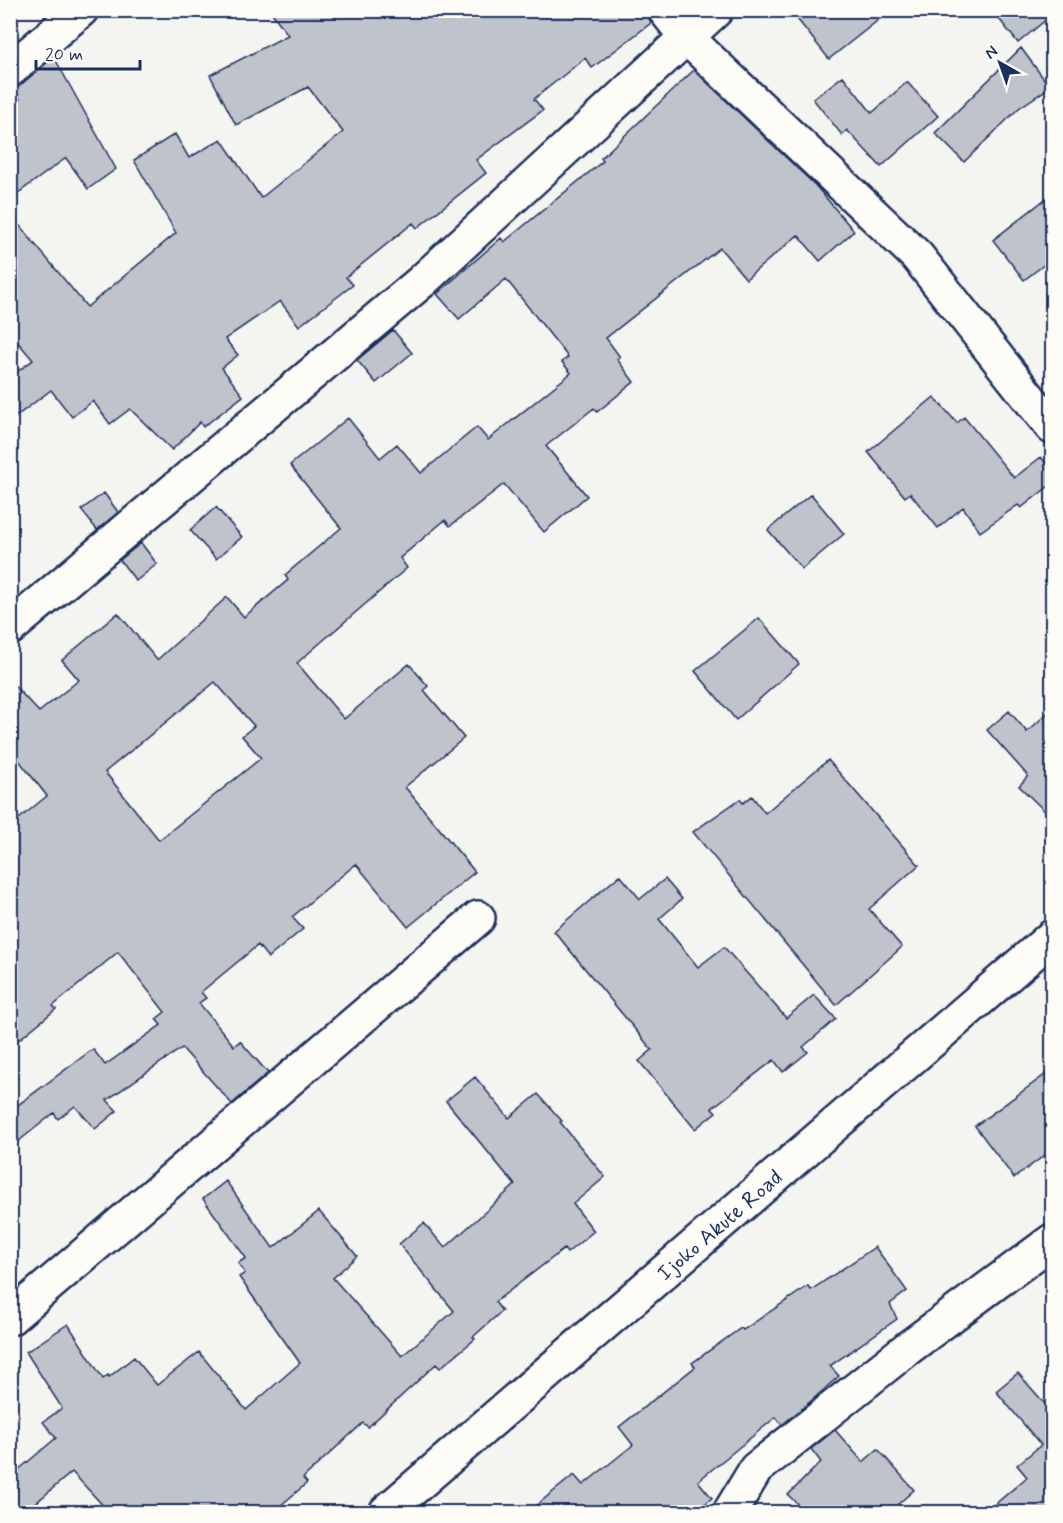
<svg xmlns="http://www.w3.org/2000/svg" width="1063" height="1523" font-family="Mynerve,sans-serif">
<style>
.building{fill:#bfc3cc;stroke:#1b2f5e;stroke-width:1.5;fill-rule:evenodd}
.lines{fill:none;stroke-linecap:round;stroke-linejoin:round}
.street-casing{stroke:#1b2f5e;stroke-width:38}
.secondary-casing{stroke:#1b2f5e;stroke-width:38}
.street{stroke:#fdfcf7;stroke-width:33}
.secondary{stroke:#fdfcf7;stroke-width:33}
.labels{text-anchor:middle;stroke-width:5;stroke-linejoin:round;paint-order:stroke}
.street-label{font-size:22px;fill:#1b2f5e;stroke:#fdfcf7}
</style>
<rect width="100%" height="100%" fill="#f4f4f1"/>
<filter id="ink" filterUnits="userSpaceOnUse"><feTurbulence type="fractalNoise" baseFrequency=".0167" numOctaves="2"/><feDisplacementMap in="SourceGraphic" scale="12" xChannelSelector="R" yChannelSelector="G"/><feConvolveMatrix kernelMatrix="1 2 1 2 8 2 1 2 1" color-interpolation-filters="sRGB"/></filter>
<g filter="url(#ink)">
<path class="building" d="M 270,10 L 647,10 L 651,23 L 592,68 L 585,58 L 534,99 L 543,110 L 476,160 L 486,173 L 417,228 L 413,223 L 346,277 L 353,285 L 299,326 L 280,301 L 225,339 L 238,355 L 222,368 L 243,396 L 203,427 L 200,422 L 172,450 L 130,409 L 110,424 L 93,401 L 72,417 L 51,390 L 10,421 L 10,377 L 33,360 L 10,333 L 10,214 L 87,307 L 176,233 L 134,160 L 175,134 L 189,158 L 221,139 L 261,198 L 343,132 L 308,87 L 236,125 L 210,75 L 288,35 Z
M 790,10 L 891,10 L 829,59 Z
M 992,10 L 1053,10 L 1053,14 L 1018,43 Z
M 1021,48 L 1050,87 L 1019,108 L 964,162 L 935,133 Z
M 54,57 L 116,169 L 88,189 L 66,158 L 10,199 L 10,105 L 20,99 L 14,88 Z
M 694,70 L 815,185 L 854,231 L 820,261 L 798,235 L 746,279 L 720,248 L 606,338 L 620,357 L 617,359 L 634,382 L 597,412 L 594,408 L 546,446 L 587,496 L 544,532 L 504,484 L 450,526 L 445,520 L 400,558 L 407,568 L 297,663 L 344,719 L 409,664 L 428,686 L 424,690 L 464,738 L 405,787 L 475,872 L 408,927 L 356,864 L 292,917 L 303,929 L 268,958 L 258,945 L 201,992 L 206,998 L 199,1003 L 234,1046 L 240,1041 L 268,1073 L 232,1104 L 182,1048 L 107,1100 L 117,1111 L 95,1129 L 75,1106 L 58,1119 L 54,1113 L 10,1148 L 10,1111 L 93,1049 L 105,1065 L 161,1025 L 156,1019 L 165,1012 L 118,952 L 53,1006 L 56,1009 L 10,1047 L 10,826 L 47,796 L 10,749 L 10,681 L 39,712 L 79,680 L 62,660 L 118,613 L 157,660 L 227,597 L 244,617 L 288,580 L 285,575 L 341,528 L 290,465 L 348,418 L 380,458 L 397,444 L 421,473 L 477,427 L 488,440 L 571,373 L 562,362 L 568,357 L 506,279 L 459,319 L 437,294 L 501,238 L 504,242 L 603,161 L 601,158 ZM 215,682 L 254,726 L 242,736 L 261,758 L 159,840 L 105,772 Z
M 843,76 L 872,113 L 907,82 L 938,116 L 881,167 L 847,130 L 842,135 L 813,99 Z
M 1053,193 L 1053,258 L 1024,280 L 993,240 Z
M 393,330 L 412,353 L 376,383 L 357,360 Z
M 934,397 L 957,423 L 964,417 L 1014,478 L 1041,457 L 1053,472 L 1053,483 L 1021,508 L 1018,505 L 980,532 L 963,507 L 938,528 L 910,493 L 905,497 L 868,452 Z
M 104,493 L 118,512 L 97,530 L 81,510 Z
M 811,494 L 844,534 L 802,569 L 768,530 Z
M 216,507 L 242,537 L 216,559 L 190,530 Z
M 141,543 L 157,564 L 136,581 L 120,560 Z
M 759,618 L 799,664 L 736,720 L 695,671 Z
M 1053,708 L 1053,819 L 1019,786 L 1028,776 L 987,730 L 1009,711 L 1027,732 Z
M 828,760 L 919,865 L 869,909 L 902,947 L 836,1005 L 693,832 L 740,799 L 743,803 L 752,796 L 765,813 Z
M 620,875 L 640,899 L 665,879 L 682,899 L 659,919 L 698,967 L 724,947 L 786,1018 L 814,995 L 836,1019 L 803,1047 L 808,1052 L 783,1072 L 774,1060 L 712,1108 L 716,1112 L 695,1129 L 639,1061 L 652,1050 L 554,931 Z
M 1053,1069 L 1053,1149 L 1014,1178 L 975,1126 Z
M 475,1077 L 509,1118 L 538,1094 L 562,1121 L 560,1122 L 605,1177 L 573,1204 L 594,1231 L 567,1253 L 564,1249 L 495,1302 L 502,1311 L 473,1337 L 475,1339 L 440,1368 L 436,1364 L 368,1427 L 363,1423 L 303,1478 L 307,1483 L 273,1512 L 109,1512 L 72,1472 L 25,1512 L 10,1512 L 10,1477 L 56,1438 L 43,1422 L 62,1408 L 26,1352 L 68,1324 L 103,1379 L 108,1375 L 109,1377 L 134,1357 L 157,1385 L 199,1352 L 246,1410 L 300,1363 L 239,1277 L 245,1273 L 238,1263 L 246,1258 L 203,1199 L 226,1181 L 273,1248 L 319,1211 L 357,1256 L 333,1278 L 402,1356 L 454,1311 L 399,1244 L 424,1223 L 445,1248 L 515,1185 L 446,1101 Z
M 875,1247 L 907,1291 L 890,1304 L 897,1319 L 830,1366 L 839,1376 L 811,1401 L 782,1425 L 776,1417 L 698,1481 L 712,1498 L 695,1512 L 528,1512 L 574,1475 L 583,1485 L 633,1445 L 619,1427 L 695,1367 L 692,1363 L 741,1328 L 743,1330 L 808,1286 L 811,1290 Z
M 1018,1373 L 1053,1413 L 1053,1512 L 986,1512 L 1027,1477 L 1017,1465 L 1041,1445 L 996,1391 Z
M 835,1430 L 863,1462 L 878,1449 L 914,1490 L 889,1512 L 806,1512 L 788,1495 L 821,1462 L 811,1449 Z"/>
<g class="lines">
<g class="street-casing">
<path id="street" d="M 665,10 L 687,38 L 917,256 L 1052,427
M 10,70 L 81,10
M 10,628 L 421,282 L 716,10
M 10,1318 L 478,918
M 730,1512 L 756,1469 L 908,1348 L 1052,1241"/>
</g>
<g class="secondary-casing">
<g id="secondary">
<path id="s1" d="M 386,1512 L 1052,937"/>
</g>
</g>
<use href="#street" class="street"/>
<use href="#secondary" class="secondary"/>
</g>
</g>
<g class="labels">
<g class="street-label">
<text dy="8" stroke="none"><textPath href="#s1" startOffset="440">Ijoko Akute Road</textPath></text>
</g>
</g>
<rect width="1063" height="1523" fill="none" stroke="#fdfcf7" stroke-width="36"/>
<rect x="18" y="18" width="1027" height="1487" fill="none" stroke="#1b2f5e" stroke-width="2" filter="url(#ink)"/>
<g transform="translate(1000 63) rotate(320)" stroke="#fdfcf7" stroke-width="4.5" paint-order="stroke">
<path d="M0-4.5L10 22L0 15L-10 22Z" fill="#1b2f5e"/>
<text y="-9" font-size="16" font-weight="bold" text-anchor="middle" fill="#1b2f5e">N</text>
</g>
<path d="M36 60v9h104v-9" fill="none" stroke="#1b2f5e" stroke-width="3"/>
<text x="45" y="60" font-size="18" fill="#1b2f5e" stroke="#fdfcf7" stroke-width="4.5" paint-order="stroke">20 m</text>
</svg>
